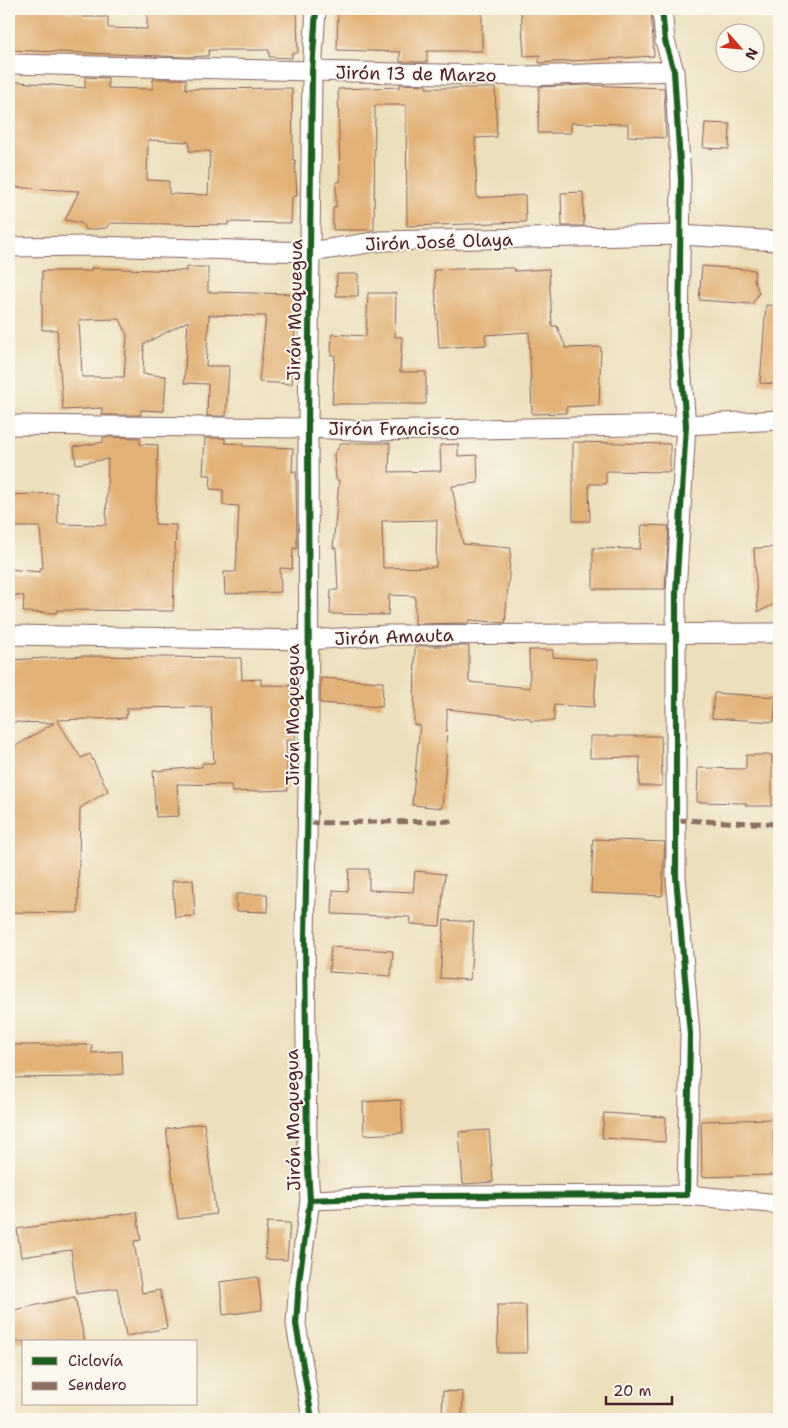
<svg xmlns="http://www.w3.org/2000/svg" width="788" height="1428" font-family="'Shantell Sans',sans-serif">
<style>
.building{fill:#e2b176;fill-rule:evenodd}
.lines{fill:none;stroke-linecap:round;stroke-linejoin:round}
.minor-casing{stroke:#83625e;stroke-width:21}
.minor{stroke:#fff;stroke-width:19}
.quiet{stroke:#8d6e63;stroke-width:5;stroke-dasharray:10 5;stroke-linecap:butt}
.cycleway-casing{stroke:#fbf7ec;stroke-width:9}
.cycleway{stroke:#1b5e20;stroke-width:6}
.labels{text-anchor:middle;stroke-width:4;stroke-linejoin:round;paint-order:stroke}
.street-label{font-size:18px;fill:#4a1f2b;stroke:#fbf7ec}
</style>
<rect width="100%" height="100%" fill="#fbf7ec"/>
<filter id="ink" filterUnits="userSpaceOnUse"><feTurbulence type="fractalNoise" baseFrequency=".02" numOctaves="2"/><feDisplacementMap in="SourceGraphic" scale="10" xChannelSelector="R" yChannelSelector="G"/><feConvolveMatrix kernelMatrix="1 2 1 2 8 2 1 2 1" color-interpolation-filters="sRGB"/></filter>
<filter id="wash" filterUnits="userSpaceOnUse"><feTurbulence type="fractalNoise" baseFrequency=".0096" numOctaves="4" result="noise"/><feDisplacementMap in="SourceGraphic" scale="20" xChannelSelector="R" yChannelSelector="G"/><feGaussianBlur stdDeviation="1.12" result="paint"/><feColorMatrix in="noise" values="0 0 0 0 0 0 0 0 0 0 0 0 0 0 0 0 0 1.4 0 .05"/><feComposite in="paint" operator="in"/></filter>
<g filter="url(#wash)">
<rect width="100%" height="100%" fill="#ecdfbc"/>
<g id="blocks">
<path class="building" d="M 9,9 L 68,9 L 67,12 L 84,12 L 84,17 L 108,17 L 108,28 L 147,29 L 147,9 L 297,9 L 298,53 L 292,53 L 292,58 L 269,57 L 269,50 L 209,50 L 208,56 L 187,57 L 9,50 Z
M 338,9 L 482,9 L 482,51 L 427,51 L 427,62 L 400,62 L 400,52 L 337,50 Z
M 521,9 L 651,9 L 654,56 L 539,63 L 540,55 L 524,56 Z
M 85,77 L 108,78 L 108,88 L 153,89 L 153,79 L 186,79 L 186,89 L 292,88 L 293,160 L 295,160 L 297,196 L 292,197 L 291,223 L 228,222 L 228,225 L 110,223 L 106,228 L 86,230 L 81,223 L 65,220 L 79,191 L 9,187 L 9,81 L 85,88 ZM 148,140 L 189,142 L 189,151 L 210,151 L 208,195 L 169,194 L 169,181 L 147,180 Z
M 400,84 L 426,85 L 426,88 L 495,88 L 497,137 L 475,138 L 477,198 L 525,195 L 526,222 L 407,226 L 406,105 L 375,105 L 374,230 L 333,230 L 333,207 L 336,207 L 336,182 L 340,182 L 338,89 L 400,87 Z
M 586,85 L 664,88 L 666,138 L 628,136 L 628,124 L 571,123 L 571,133 L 538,133 L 539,87 Z
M 705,123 L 730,124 L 729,149 L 703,148 Z
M 583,192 L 584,226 L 562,226 L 561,193 Z
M 702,266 L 755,270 L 754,280 L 759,293 L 752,304 L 699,300 Z
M 186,267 L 208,267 L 208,292 L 297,294 L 292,384 L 259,382 L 266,316 L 209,315 L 206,366 L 229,366 L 226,416 L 207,416 L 208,384 L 184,383 L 188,321 L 144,344 L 143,374 L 166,376 L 164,411 L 141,410 L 141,415 L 102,415 L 102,408 L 63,410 L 57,330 L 42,330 L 42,271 L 91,271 L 91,268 L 186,271 ZM 120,319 L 127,335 L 124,377 L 82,377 L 79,320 Z
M 478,268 L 514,268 L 515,271 L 549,269 L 552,326 L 557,326 L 566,348 L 601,347 L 599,405 L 566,407 L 566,413 L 532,414 L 529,332 L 485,335 L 486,345 L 439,348 L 434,270 Z
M 337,274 L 358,274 L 358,296 L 336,296 Z
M 368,293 L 396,293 L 395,337 L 402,337 L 400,372 L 426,372 L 426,404 L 332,404 L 335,355 L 331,355 L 332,334 L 366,336 Z
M 766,305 L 779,306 L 779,384 L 760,383 Z
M 103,437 L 140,438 L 140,444 L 158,445 L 155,524 L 176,525 L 173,611 L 57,610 L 57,613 L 23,612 L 24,596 L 9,595 L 9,569 L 40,572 L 40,568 L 43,568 L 40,527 L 9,527 L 9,495 L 57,493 L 58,524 L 106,525 L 108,459 L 76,464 L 74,447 L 103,442 Z
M 205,438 L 225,438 L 225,443 L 243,444 L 243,446 L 293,448 L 292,472 L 296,471 L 297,549 L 293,548 L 292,569 L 280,568 L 281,592 L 225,594 L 224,572 L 236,572 L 239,506 L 223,505 L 223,490 L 210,489 L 211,475 L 203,475 Z
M 573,442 L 670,444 L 670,472 L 606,471 L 606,484 L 589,484 L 590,521 L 573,521 Z
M 341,443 L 390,443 L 389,472 L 441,471 L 440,445 L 458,444 L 458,456 L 477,455 L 478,483 L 452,486 L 463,544 L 511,548 L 505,623 L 469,620 L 469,623 L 415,624 L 415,596 L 389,595 L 388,615 L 330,614 L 331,590 L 338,590 L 336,548 L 333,548 L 339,480 L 336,480 L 334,454 ZM 437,520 L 436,567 L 383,568 L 382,521 Z
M 642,525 L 669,526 L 665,589 L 593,589 L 593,548 L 640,549 Z
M 779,547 L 779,602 L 758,612 L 754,548 Z
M 415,646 L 469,646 L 469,682 L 530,688 L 529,650 L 553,650 L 553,657 L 597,660 L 594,707 L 554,705 L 554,721 L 530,721 L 530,718 L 447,709 L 446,760 L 442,808 L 412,805 L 420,725 L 414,725 Z
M 85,656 L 241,658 L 242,680 L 261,679 L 261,685 L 298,686 L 295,740 L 286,740 L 288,790 L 232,792 L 231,785 L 177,784 L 179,816 L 156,817 L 153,771 L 202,767 L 202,763 L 214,763 L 211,707 L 127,708 L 126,718 L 57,720 L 81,758 L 90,754 L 108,791 L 80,808 L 78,913 L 9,912 L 9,750 L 54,723 L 9,722 L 9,660 Z
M 321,678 L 383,682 L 382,707 L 320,703 Z
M 714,693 L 776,697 L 774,722 L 712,718 Z
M 590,736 L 661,736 L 662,786 L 639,786 L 640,757 L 590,758 Z
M 746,755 L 772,755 L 772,806 L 746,806 L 746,803 L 697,802 L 698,768 L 746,769 Z
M 593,839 L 665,842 L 662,896 L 591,893 Z
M 349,869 L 369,869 L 369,890 L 413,892 L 415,871 L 445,874 L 440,926 L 410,924 L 411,917 L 332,914 L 333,890 L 348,891 Z
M 193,880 L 195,916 L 175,917 L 172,881 Z
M 236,894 L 267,894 L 268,912 L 236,911 Z
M 444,920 L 474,922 L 470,980 L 440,978 Z
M 331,947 L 393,951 L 391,976 L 329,972 Z
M 9,1045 L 92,1045 L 92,1053 L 122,1051 L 123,1074 L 92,1077 L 9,1078 Z
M 401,1100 L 403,1133 L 364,1135 L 363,1102 Z
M 604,1113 L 666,1117 L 665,1142 L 602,1138 Z
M 773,1119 L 774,1175 L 702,1177 L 701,1121 Z
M 204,1123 L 216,1214 L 178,1219 L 166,1129 Z
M 489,1130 L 493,1182 L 463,1184 L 459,1132 Z
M 137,1212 L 141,1240 L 134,1241 L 142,1293 L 160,1290 L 167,1328 L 126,1336 L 117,1288 L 77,1294 L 71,1250 L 21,1257 L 17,1229 Z
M 267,1222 L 290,1223 L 287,1260 L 265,1259 Z
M 258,1277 L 262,1310 L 223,1315 L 220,1282 Z
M 75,1297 L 85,1342 L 9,1342 L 9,1311 Z
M 497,1305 L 526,1305 L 527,1353 L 498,1353 Z
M 443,1391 L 463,1392 L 462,1419 L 442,1419 Z"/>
</g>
</g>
<g filter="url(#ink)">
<use href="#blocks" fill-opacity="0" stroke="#83625e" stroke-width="1"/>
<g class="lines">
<g class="minor-casing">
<path id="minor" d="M 9,64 L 527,76 L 674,71
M 9,247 L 92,246 L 310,252 L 381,241 L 680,235 L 779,241
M 9,425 L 308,428 L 373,431 L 686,425 L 779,420
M 9,635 L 308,640 L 388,635 L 779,633
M 687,1195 L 779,1204
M 310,1200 L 418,1196 L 687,1195 L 690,1034 L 676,877 L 676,593 L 686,425 L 679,343 L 681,179 L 674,71 L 665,41 L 662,9
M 312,1419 L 296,1324 L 299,1281 L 310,1200 L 307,1153 L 305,937 L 309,742 L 308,428 L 312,72 L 316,9"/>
</g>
<use href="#minor" class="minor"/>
<path class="quiet" d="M 676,820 L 779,824
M 307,823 L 452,821"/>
<g class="cycleway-casing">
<path id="cycleway" d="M 310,1200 L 418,1196 L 687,1195 L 690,1034 L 676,877 L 676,593 L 686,425 L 679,343 L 681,179 L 674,71 L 665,41 L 662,9
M 312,1419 L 296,1324 L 299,1281 L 310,1200 L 307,1153 L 305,937 L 309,742 L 308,428 L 312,72 L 316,9"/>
</g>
<use href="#cycleway" class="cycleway"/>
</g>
</g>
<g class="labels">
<g class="street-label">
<text transform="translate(416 74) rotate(1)" y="6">Jirón 13 de Marzo</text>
<text transform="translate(439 242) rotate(-2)" y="6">Jirón José Olaya</text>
<text transform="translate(295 310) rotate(-89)" y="6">Jirón Moquegua</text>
<text x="394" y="435">Jirón Francisco</text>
<text transform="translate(394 637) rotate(-2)" y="6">Jirón Amauta</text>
<text transform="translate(293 715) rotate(-90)" y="6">Jirón Moquegua</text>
<text transform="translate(293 1120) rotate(-91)" y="6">Jirón Moquegua</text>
</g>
</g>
<rect width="788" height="1428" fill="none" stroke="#fbf7ec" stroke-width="30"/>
<rect x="22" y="1340" width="175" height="65" fill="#fbf7ec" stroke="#b4a19f"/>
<rect x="32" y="1357" width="25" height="8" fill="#1b5e20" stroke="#b4a19f"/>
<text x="68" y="1366" font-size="15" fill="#4a1f2b">Ciclovía</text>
<rect x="32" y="1382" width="25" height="8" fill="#8d6e63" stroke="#b4a19f"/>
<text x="68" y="1390" font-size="15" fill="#4a1f2b">Sendero</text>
<g transform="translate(740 48) rotate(117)"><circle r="24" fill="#fbf7ec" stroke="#b4a19f"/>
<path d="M0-4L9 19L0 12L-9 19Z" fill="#c8321e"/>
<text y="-8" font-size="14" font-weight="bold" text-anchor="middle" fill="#4a1f2b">N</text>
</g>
<path d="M606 1396v8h66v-8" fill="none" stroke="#4a1f2b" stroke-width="2.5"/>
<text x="613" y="1396" font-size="15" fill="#4a1f2b" stroke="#fbf7ec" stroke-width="4" paint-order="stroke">20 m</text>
</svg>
